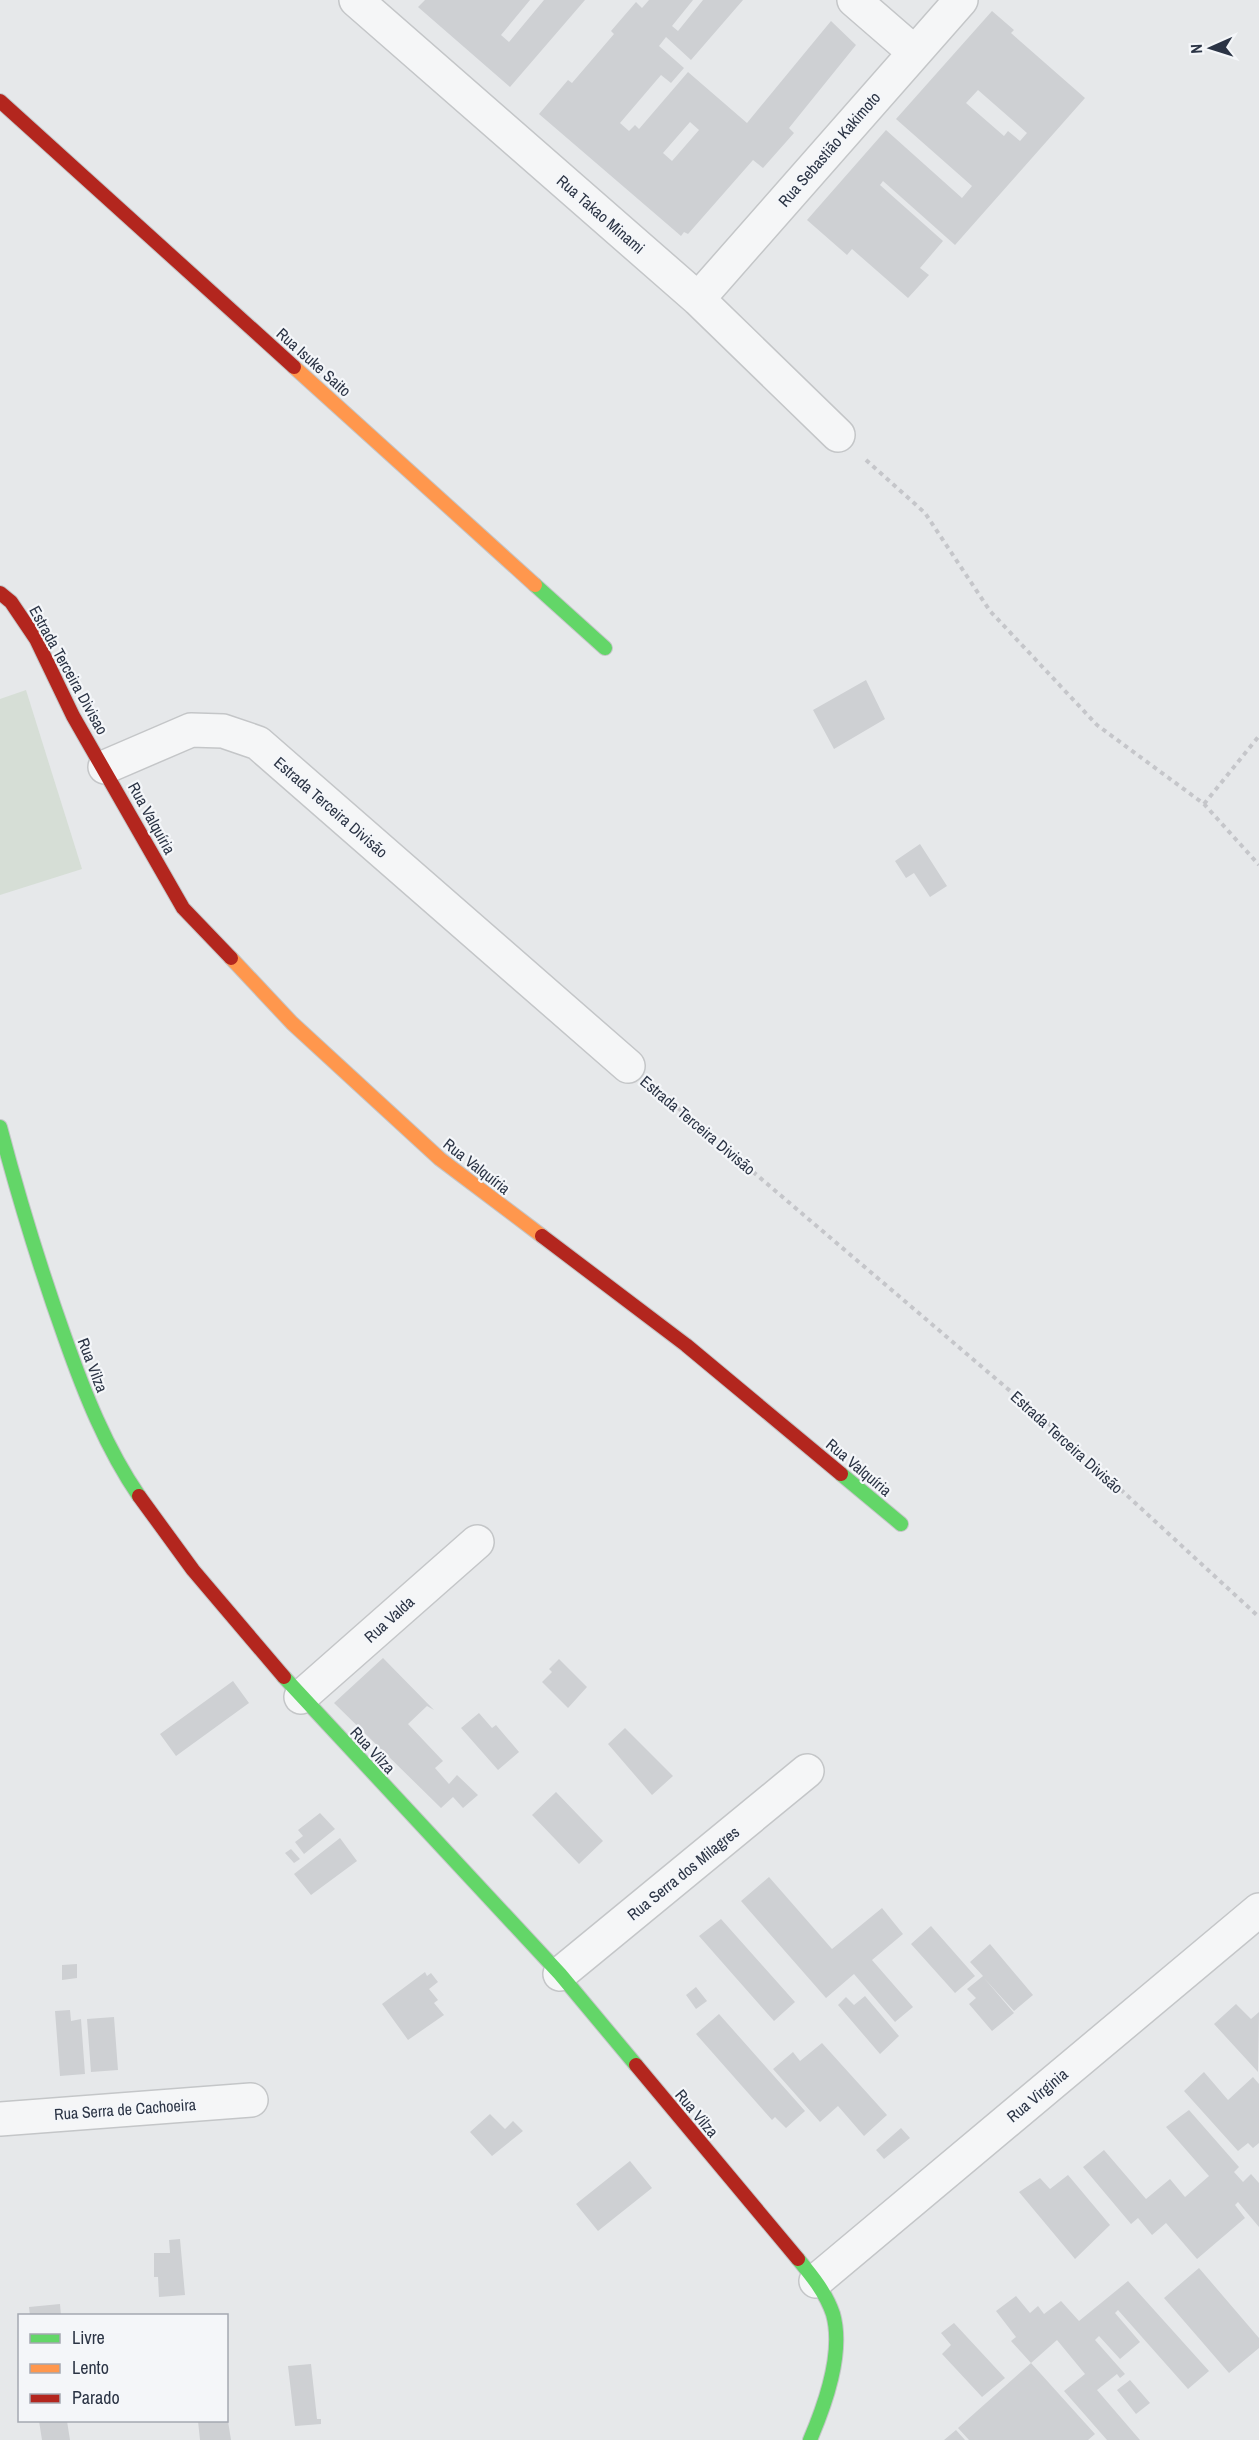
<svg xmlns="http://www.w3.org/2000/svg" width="1259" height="2440" font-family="'Archivo Narrow',sans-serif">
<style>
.green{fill:#d6ded6}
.building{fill:#ced0d3;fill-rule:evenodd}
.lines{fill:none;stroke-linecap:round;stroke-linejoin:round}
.street-casing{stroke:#c4c6c8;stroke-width:36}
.fast-casing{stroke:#c4c6c8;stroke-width:16}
.slow-casing{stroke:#c4c6c8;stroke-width:16}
.jam-casing{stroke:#c4c6c8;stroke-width:16}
.path{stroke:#c5c6ca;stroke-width:4;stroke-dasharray:4.5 4.5;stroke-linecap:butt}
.street{stroke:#f5f6f7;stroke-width:33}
.fast{stroke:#63d668;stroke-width:14}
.slow{stroke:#ff974d;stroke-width:14}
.jam{stroke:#b3261e;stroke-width:14}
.labels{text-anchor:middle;stroke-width:4.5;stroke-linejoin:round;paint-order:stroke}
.street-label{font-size:16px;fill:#2b3445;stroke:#f4f6f9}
</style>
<rect width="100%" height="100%" fill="#e6e8ea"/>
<path class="green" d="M 26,690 L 82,869 L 0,895 L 0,699 Z"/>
<path class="building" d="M 425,0 L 530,0 L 501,35 L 509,42 L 544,0 L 585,0 L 510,87 L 418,7 Z
M 649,0 L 693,0 L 672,26 L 678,31 L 703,0 L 743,0 L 691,60 L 666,37 L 659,46 L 684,68 L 671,83 L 661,75 L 620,123 L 629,131 L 635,125 L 639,129 L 688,72 L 747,123 L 831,21 L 856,45 L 789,128 L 794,133 L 763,168 L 753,160 L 688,234 L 684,232 L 681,236 L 539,114 L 568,80 L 572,83 L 614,34 L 611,31 L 636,2 L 642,8 ZM 690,122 L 699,130 L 672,161 L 663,153 Z
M 992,11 L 1014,30 L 1011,33 L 1085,98 L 955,245 L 883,181 L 880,185 L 943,241 L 920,268 L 929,275 L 908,298 L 852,249 L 847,255 L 807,220 L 886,130 L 962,198 L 972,186 L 896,119 ZM 978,90 L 1027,133 L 1020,141 L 1008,131 L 1004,136 L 966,103 Z
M 866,680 L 885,719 L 834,749 L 813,710 Z
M 920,844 L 947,886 L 930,897 L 914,873 L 906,878 L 895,861 Z
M 383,1658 L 434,1710 L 427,1706 L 408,1724 L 443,1761 L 435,1768 L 449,1784 L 457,1775 L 478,1795 L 463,1808 L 453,1797 L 441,1808 L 334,1703 Z
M 559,1659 L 587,1687 L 568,1708 L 542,1682 L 552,1672 L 549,1669 Z
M 233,1681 L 249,1703 L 176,1756 L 160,1734 Z
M 479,1713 L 492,1728 L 496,1725 L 519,1752 L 498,1770 L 461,1728 Z
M 625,1728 L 673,1776 L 652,1795 L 608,1744 Z
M 556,1792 L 603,1841 L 579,1864 L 532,1815 Z
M 320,1813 L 335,1829 L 304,1854 L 295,1842 L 303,1836 L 298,1830 Z
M 340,1838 L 357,1861 L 311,1895 L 294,1874 Z
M 291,1849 L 300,1859 L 294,1863 L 285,1853 Z
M 769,1877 L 832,1949 L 882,1908 L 903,1934 L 872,1960 L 913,2007 L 895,2022 L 854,1974 L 826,1998 L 741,1901 Z
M 721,1919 L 795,2002 L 774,2021 L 699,1936 Z
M 931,1926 L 975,1976 L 955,1993 L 911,1944 Z
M 990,1944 L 1033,1995 L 1014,2011 L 984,1978 L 1014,2013 L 992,2031 L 969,2004 L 976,1998 L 967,1989 L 983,1976 L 970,1962 Z
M 77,1964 L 77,1978 L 62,1980 L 62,1965 Z
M 425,1972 L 427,1976 L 431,1973 L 438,1982 L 429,1989 L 438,2000 L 434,2003 L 444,2015 L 408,2040 L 382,2004 Z
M 696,1987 L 707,2001 L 696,2009 L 686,1995 Z
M 865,1996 L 899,2036 L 880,2054 L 838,2005 L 846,1997 L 854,2005 Z
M 1236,2004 L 1251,2019 L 1259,2012 L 1258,2072 L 1214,2024 Z
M 70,2010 L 71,2021 L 81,2019 L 85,2074 L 60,2076 L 55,2011 Z
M 719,2014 L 805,2111 L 786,2128 L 775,2117 L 772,2120 L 696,2034 Z
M 114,2017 L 118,2070 L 91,2072 L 87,2019 Z
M 822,2043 L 887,2115 L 864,2136 L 838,2106 L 820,2122 L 773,2069 L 793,2052 L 800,2061 Z
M 1204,2072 L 1228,2100 L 1253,2077 L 1259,2084 L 1259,2143 L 1253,2148 L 1248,2143 L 1238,2151 L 1184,2091 Z
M 1189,2110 L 1239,2167 L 1234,2172 L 1243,2182 L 1251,2174 L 1259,2183 L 1259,2227 L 1238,2202 L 1235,2205 L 1245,2218 L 1197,2259 L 1166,2223 L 1152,2235 L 1138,2218 L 1131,2224 L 1083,2167 L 1104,2150 L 1146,2199 L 1170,2179 L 1185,2197 L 1209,2176 L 1166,2127 Z
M 490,2114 L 505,2129 L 513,2121 L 523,2131 L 492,2156 L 470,2132 Z
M 901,2128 L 910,2138 L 884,2159 L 876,2150 Z
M 630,2161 L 652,2188 L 598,2231 L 576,2204 Z
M 1068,2175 L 1110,2225 L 1075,2259 L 1019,2192 L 1040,2178 L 1050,2189 Z
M 180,2239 L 185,2295 L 159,2297 L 158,2277 L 154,2277 L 154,2253 L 170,2253 L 169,2240 Z
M 1199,2268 L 1259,2338 L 1259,2348 L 1229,2373 L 1164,2298 Z
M 1128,2281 L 1209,2371 L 1188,2389 L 1118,2310 L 1115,2313 L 1140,2342 L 1120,2359 L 1099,2336 L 1095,2340 L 1125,2374 L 1120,2378 L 1117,2374 L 1097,2390 L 1140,2440 L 1107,2440 L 1064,2391 L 1085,2374 L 1057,2340 L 1031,2363 L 1095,2434 L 1088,2440 L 969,2440 L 958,2428 L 1031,2363 L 1011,2341 L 1016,2337 L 996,2311 L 1016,2296 L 1030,2313 L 1038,2306 L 1044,2314 L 1061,2301 L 1079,2321 Z
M 60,2304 L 61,2316 L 30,2316 L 29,2307 Z
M 954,2323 L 1005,2378 L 982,2397 L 942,2354 L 951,2345 L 941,2333 Z
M 311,2364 L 317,2419 L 321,2419 L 321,2424 L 295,2426 L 288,2366 Z
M 1130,2380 L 1150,2403 L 1136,2414 L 1117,2390 Z
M 39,2421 L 67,2421 L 70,2440 L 42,2440 Z
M 198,2421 L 228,2421 L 231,2440 L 200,2440 Z
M 956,2430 L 965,2440 L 944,2440 Z"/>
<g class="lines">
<g class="street-casing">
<path id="street" d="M 356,0 L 698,299 L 838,435
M 854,0 L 914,52
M 698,299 L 961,0
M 105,767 L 191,730 L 223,731 L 258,743 L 628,1066
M 301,1697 L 477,1542
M 560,1974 L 807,1771
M 0,2119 L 251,2100
M 816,2281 L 1259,1910"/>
</g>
<g class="fast-casing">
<path id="fast" d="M 535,585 L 605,648
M 0,1127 C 19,1199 40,1268 65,1338 C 84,1392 106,1448 139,1496
M 841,1474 L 901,1524
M 284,1677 L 560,1974 L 636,2065
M 798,2259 C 812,2276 826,2293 833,2314 C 844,2353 825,2405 810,2440"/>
</g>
<g class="slow-casing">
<path id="slow" d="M 294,367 L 535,585
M 231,958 L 292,1023 L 440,1159 L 542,1236"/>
</g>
<g class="jam-casing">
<path id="jam" d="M 0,101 L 294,367
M 0,593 L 11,602 L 36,639 L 73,716 L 183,908 L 231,958
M 542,1236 L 686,1345 L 841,1474
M 139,1496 L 193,1570 L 284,1677
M 636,2065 L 798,2259"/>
</g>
<path class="path" d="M 866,460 L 925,513 L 990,611 L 1097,725 L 1204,804 L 1259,865
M 1204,804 L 1259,736
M 657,1090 L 1056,1430 L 1259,1617"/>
<use href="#street" class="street"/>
<use href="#fast" class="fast"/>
<use href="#slow" class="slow"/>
<use href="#jam" class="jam"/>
</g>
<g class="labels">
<g class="street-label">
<text transform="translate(829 149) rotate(-49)" y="6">Rua Sebastião Kakimoto</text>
<text transform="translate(601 214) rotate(41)" y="6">Rua Takao Minami</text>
<text transform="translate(314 362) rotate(42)" y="6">Rua Isuke Saito</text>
<text transform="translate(69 670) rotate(61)" y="6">Estrada Terceira Divisao</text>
<text transform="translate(331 807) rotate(41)" y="6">Estrada Terceira Divisão</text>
<text transform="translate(152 818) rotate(61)" y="6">Rua Valquíria</text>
<text transform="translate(698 1125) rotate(40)" y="6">Estrada Terceira Divisão</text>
<text transform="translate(477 1166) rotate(38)" y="6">Rua Valquíria</text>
<text transform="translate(93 1365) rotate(69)" y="6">Rua Vilza</text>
<text transform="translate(1067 1442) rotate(42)" y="6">Estrada Terceira Divisão</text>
<text transform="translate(859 1467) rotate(40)" y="6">Rua Valquíria</text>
<text transform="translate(389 1619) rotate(-42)" y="6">Rua Valda</text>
<text transform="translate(373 1750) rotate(47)" y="6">Rua Vilza</text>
<text transform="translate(683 1873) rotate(-39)" y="6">Rua Serra dos Milagres</text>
<text transform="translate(1037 2095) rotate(-40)" y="6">Rua Virginia</text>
<text transform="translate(125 2109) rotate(-4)" y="6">Rua Serra de Cachoeira</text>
<text transform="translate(697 2113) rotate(50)" y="6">Rua Vilza</text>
</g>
</g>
<rect x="18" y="2314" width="210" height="108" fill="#f4f6f9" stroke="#a4a8b1" stroke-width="1.5"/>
<rect x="30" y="2334" width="30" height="9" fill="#63d668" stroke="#a4a8b1" stroke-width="1.5"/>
<text x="72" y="2344" font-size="18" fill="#2b3445">Livre</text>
<rect x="30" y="2364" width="30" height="9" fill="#ff974d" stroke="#a4a8b1" stroke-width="1.5"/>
<text x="72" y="2374" font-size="18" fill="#2b3445">Lento</text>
<rect x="30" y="2394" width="30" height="9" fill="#b3261e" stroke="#a4a8b1" stroke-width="1.5"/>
<text x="72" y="2404" font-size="18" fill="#2b3445">Parado</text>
<g transform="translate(1211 48) rotate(267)" stroke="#f4f6f9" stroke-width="4.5" paint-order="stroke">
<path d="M0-4.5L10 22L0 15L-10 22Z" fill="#2b3445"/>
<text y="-9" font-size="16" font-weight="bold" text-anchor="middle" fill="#2b3445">N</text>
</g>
</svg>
